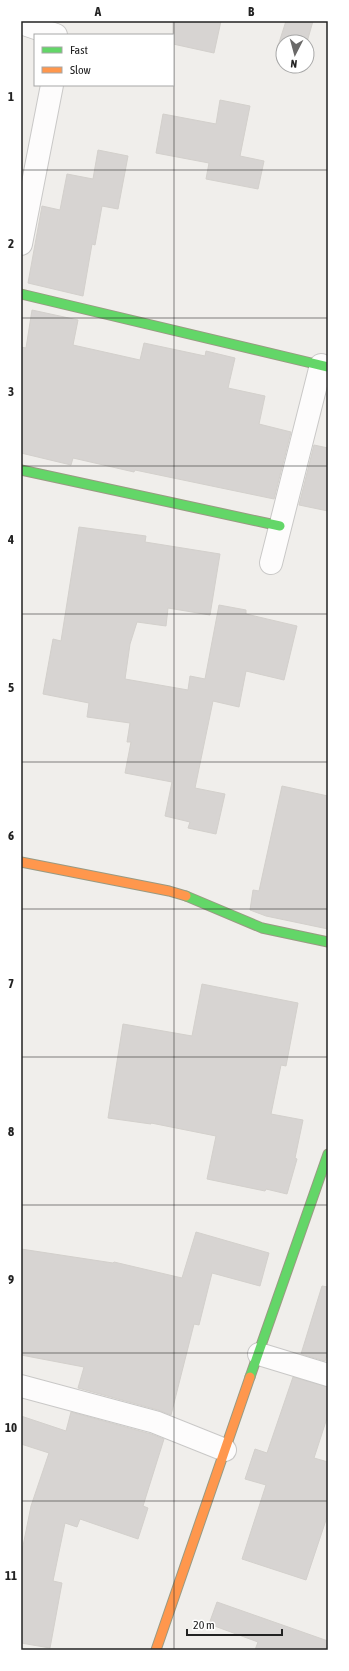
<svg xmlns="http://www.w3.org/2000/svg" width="349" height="1671" font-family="'Asap Condensed',sans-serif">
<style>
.building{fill:#d7d4d2;stroke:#d3d0cc}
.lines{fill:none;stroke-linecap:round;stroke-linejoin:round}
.street-casing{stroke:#c9c8c7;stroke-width:24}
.fast-casing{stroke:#999a82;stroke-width:11}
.slow-casing{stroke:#999a82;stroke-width:11}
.street{stroke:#fdfcfc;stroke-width:22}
.fast{stroke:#63d668;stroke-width:9}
.slow{stroke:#ff974d;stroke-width:9}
.grid{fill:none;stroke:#222;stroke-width:1;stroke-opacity:0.55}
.neatline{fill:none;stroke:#222;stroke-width:1.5}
.grid-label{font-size:13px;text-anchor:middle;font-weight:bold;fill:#222}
</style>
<rect width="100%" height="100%" fill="#f0eeeb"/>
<path class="building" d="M 173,21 L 221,21 L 214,53 L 173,44 Z
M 286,21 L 313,21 L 307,42 L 283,42 L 283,51 L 277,49 Z
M 220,100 L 250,106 L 240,156 L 264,161 L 258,189 L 206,179 L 209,163 L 156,153 L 163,114 L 216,124 Z
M 98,150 L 128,156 L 118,209 L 102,206 L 95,245 L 92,244 L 83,296 L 28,283 L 42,206 L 60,210 L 67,174 L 93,179 Z
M 32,310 L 78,320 L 73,345 L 140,360 L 144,343 L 205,356 L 206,351 L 235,358 L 228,388 L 265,396 L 259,424 L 291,432 L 274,499 L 135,470 L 134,472 L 73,458 L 71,465 L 21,453 L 21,347 L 26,348 Z
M 314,445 L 328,448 L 328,511 L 299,505 Z
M 79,527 L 146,536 L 145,542 L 220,554 L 210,615 L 168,608 L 166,626 L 137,622 L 130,644 L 125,679 L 188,690 L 190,676 L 205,679 L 219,605 L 246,610 L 246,614 L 297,626 L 284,680 L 246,671 L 239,707 L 213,701 L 195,788 L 225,794 L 216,834 L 188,828 L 190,822 L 165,816 L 172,782 L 125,773 L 131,742 L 127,742 L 130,723 L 87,717 L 89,703 L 43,694 L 53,639 L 61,641 Z
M 282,786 L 328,796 L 328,929 L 266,916 L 250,910 L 253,890 L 259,891 Z
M 202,984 L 298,1003 L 286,1066 L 281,1065 L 271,1114 L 303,1120 L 295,1158 L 297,1159 L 287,1194 L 266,1189 L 265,1191 L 207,1179 L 216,1136 L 151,1123 L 151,1124 L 108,1118 L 123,1024 L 192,1036 Z
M 196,1232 L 269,1253 L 260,1286 L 212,1273 L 199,1325 L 194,1324 L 171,1415 L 158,1410 L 78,1388 L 84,1367 L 21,1355 L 21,1249 L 113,1263 L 114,1262 L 182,1278 Z
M 322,1286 L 328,1287 L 328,1352 L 325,1361 L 301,1354 Z
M 293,1377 L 328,1387 L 328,1415 L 314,1458 L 328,1462 L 328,1514 L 306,1580 L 242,1559 L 266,1485 L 245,1479 L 255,1449 L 267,1453 Z
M 71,1412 L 151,1434 L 164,1439 L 143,1506 L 148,1508 L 138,1539 L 80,1519 L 77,1527 L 65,1523 L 53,1581 L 62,1583 L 50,1648 L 21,1643 L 21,1556 L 31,1506 L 49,1453 L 21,1444 L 21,1416 L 66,1431 Z
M 217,1602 L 328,1641 L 328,1650 L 255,1650 L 258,1642 L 209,1624 Z"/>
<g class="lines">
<g class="street-casing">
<path id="street" d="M 21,23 L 56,35
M 21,244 L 52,85
M 271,563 L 321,365
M 259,1354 L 328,1375
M 21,1386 L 155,1422 L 225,1450"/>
</g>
<g class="fast-casing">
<path id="fast" d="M 21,294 L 328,367
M 21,470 L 280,526
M 186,896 L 262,928 L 328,942
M 250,1377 L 328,1154"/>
</g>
<g class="slow-casing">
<path id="slow" d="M 21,862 L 169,891 L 186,896
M 156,1650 L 250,1377"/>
</g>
<use href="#street" class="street"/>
<use href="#fast" class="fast"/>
<use href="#slow" class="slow"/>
</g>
<path class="grid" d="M 174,21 L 174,1650M 21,170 L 328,170M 21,318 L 328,318M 21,466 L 328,466M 21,614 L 328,614M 21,762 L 328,762M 21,909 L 328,909M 21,1057 L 328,1057M 21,1205 L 328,1205M 21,1353 L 328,1353M 21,1501 L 328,1501"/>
<rect width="349" height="1671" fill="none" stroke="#ffffff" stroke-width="44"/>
<rect x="34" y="34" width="140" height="52" fill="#ffffff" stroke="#a7a7a7"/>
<rect x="42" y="47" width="20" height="6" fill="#63d668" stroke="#a7a7a7"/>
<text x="70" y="54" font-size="12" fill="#222222">Fast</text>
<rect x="42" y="67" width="20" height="6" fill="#ff974d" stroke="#a7a7a7"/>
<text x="70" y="74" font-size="12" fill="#222222">Slow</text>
<g transform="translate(295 54) rotate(186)"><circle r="19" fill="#ffffff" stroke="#a7a7a7"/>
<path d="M0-3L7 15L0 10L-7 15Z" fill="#6a6968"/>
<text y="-6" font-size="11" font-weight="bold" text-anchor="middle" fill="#222222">N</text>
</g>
<path d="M187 1629v6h95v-6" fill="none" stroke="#222222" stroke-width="2"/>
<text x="193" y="1629" font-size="12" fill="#222222" stroke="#ffffff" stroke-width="3" paint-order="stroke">20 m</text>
<rect x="22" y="22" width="305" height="1627" class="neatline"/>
<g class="grid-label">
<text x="98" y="16">A</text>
<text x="251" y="16">B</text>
<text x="11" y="101">1</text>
<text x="11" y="248">2</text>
<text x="11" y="396">3</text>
<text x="11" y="544">4</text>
<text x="11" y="692">5</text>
<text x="11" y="840">6</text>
<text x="11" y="988">7</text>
<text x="11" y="1136">8</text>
<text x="11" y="1284">9</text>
<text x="11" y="1432">10</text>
<text x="11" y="1580">11</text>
</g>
</svg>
